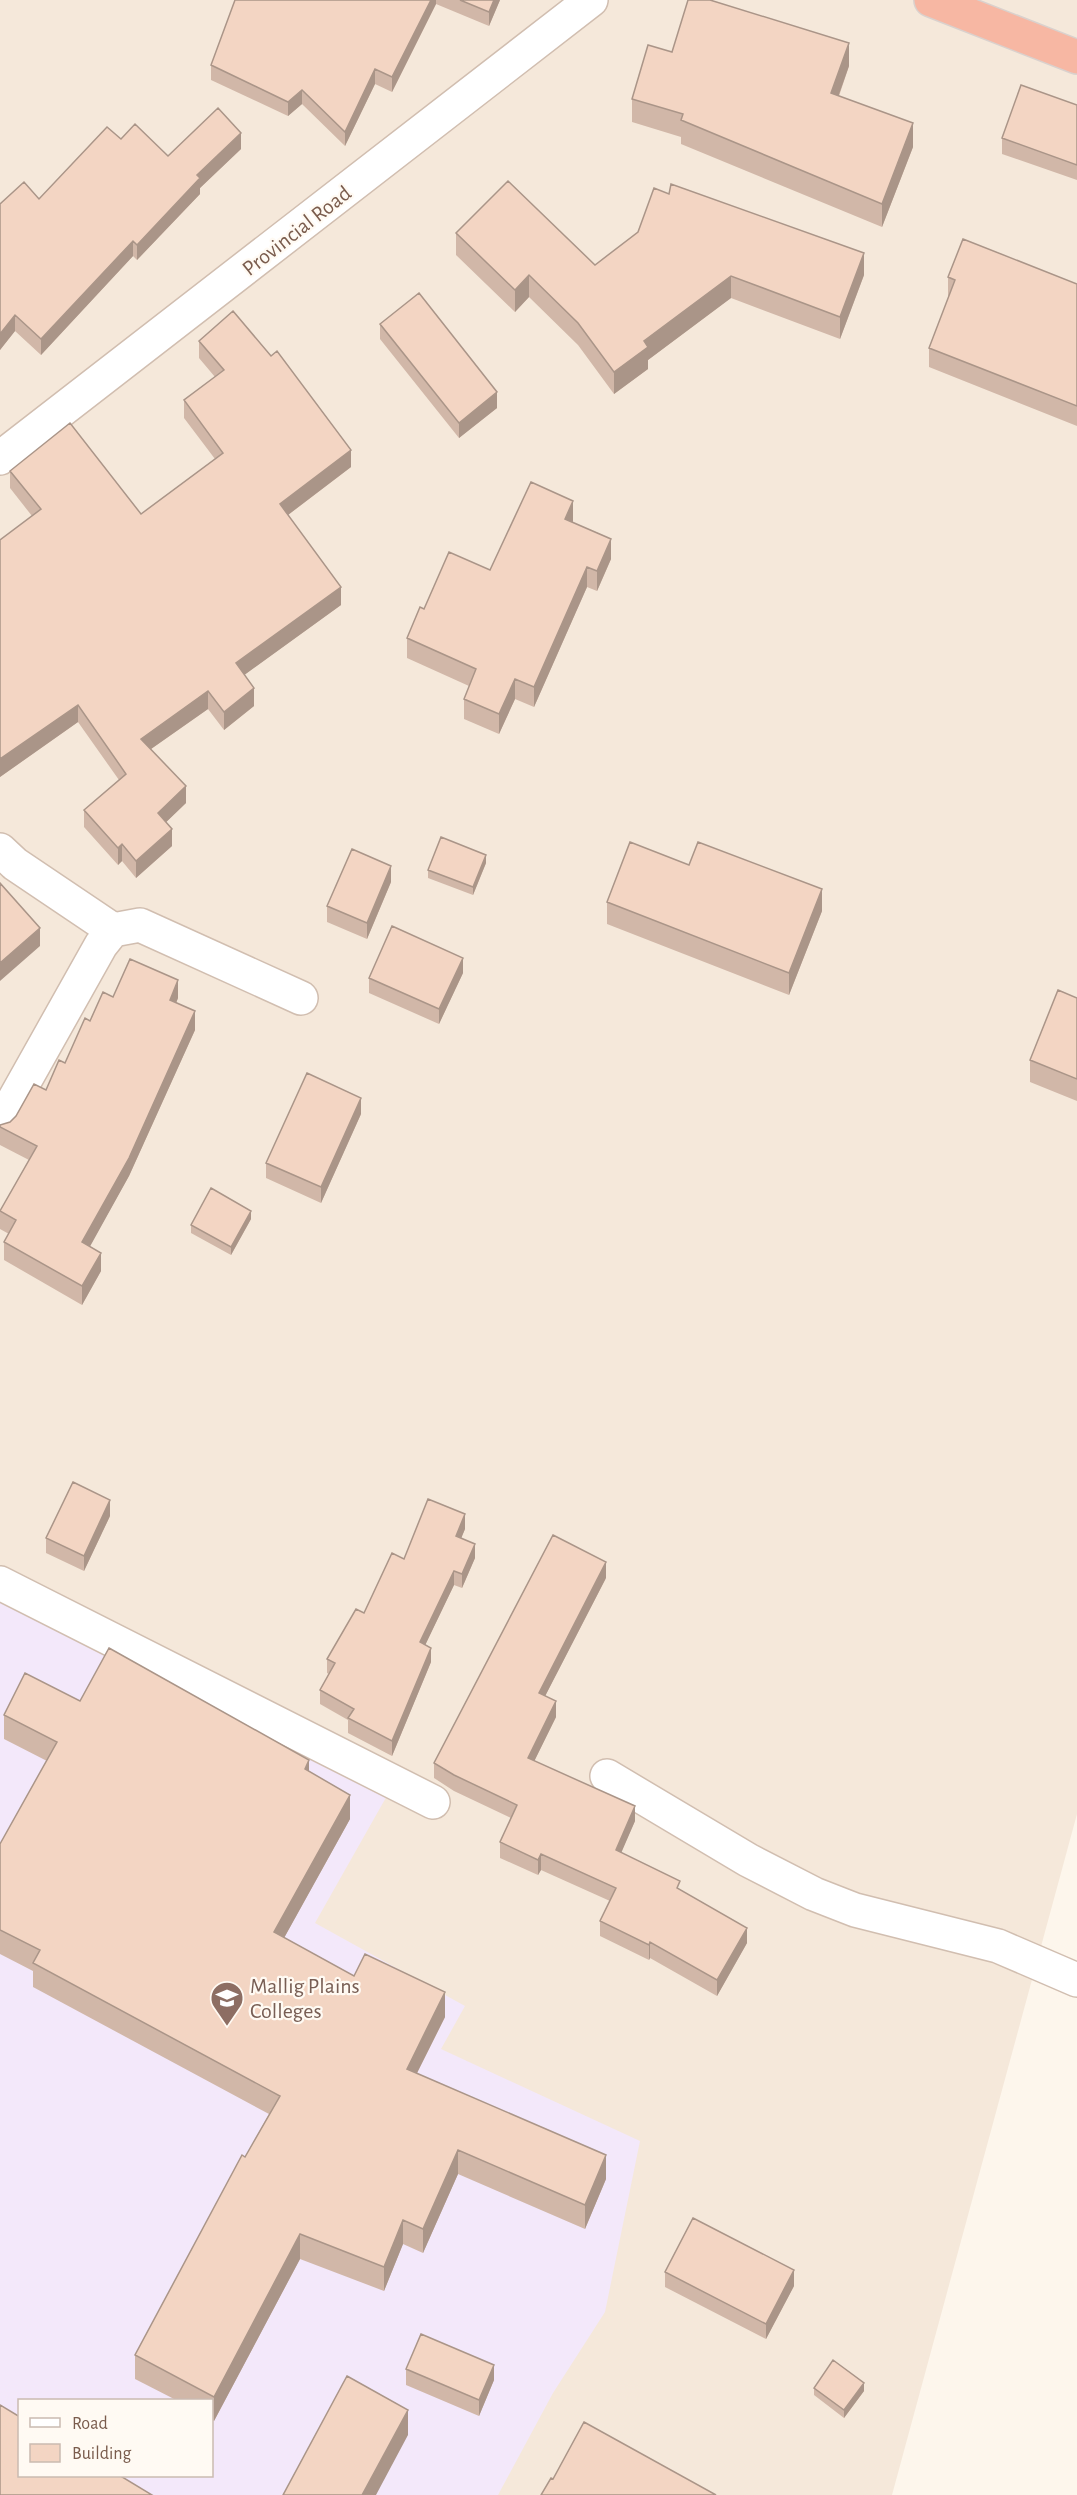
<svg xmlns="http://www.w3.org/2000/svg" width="1077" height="2495" font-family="'Alegreya Sans',sans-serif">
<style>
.residential{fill:#f5e8da;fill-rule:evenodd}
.education{fill:#f3e8fa;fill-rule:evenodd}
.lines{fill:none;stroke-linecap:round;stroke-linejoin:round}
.minor-casing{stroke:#d1beb0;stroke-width:36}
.highway-casing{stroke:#dad1cd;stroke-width:36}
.minor{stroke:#fff;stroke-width:33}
.highway{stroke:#f7b7a3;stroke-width:33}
.wall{fill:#d1b7a8}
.shaded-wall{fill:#aa9588}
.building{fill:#f3d5c3;stroke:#aa9588;stroke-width:1.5}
.labels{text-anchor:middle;stroke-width:4.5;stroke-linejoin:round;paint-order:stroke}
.street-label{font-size:22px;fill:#7a5c4d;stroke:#fffaf3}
.education-label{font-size:22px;fill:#785e54;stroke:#fffaf3;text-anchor:start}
</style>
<rect width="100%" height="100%" fill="#fdf6ec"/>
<path class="residential" d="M 0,0 L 1077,0 L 1077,1814 L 892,2495 L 0,2495 ZM 20,2400 L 212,2400 L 212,2476 L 20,2476 Z"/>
<path class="education" d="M 0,1594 L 388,1794 L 315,1923 L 465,2006 L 441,2049 L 640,2141 L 605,2312 L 553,2393 L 498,2495 L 0,2495 ZM 20,2400 L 212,2400 L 212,2476 L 20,2476 Z"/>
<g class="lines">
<g class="minor-casing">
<path id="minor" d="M 0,458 L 591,0
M 0,850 L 15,864 L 113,930
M 0,1125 L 101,945 L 113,930 L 140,925 L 301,998
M 0,1583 L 433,1802
M 607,1776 L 748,1860 L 814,1894 L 855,1910 L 998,1946 L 1077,1980"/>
</g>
<g class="highway-casing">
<path id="highway" d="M 931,0 L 1077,57"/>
</g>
<use href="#minor" class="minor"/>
<use href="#highway" class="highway"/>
</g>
<path class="wall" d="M 235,0 L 500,0 L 489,26 L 436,4 L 392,92 L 375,84 L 345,146 L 302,104 L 288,116 L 211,80 L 211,65 Z
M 672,52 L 849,66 L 839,96 L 913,147 L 882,227 L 681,144 L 681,137 L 632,122 L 632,99 Z
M 1077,105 L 1077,180 L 1002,154 L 1002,138 Z
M 121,139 L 168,156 L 241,149 L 200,188 L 200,194 L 137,260 L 133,256 L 41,355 L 15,331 L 0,350 L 0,204 L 39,199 Z
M 456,233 L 595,265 L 864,275 L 840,339 L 731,298 L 648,360 L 648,369 L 614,394 L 578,345 L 529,297 L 515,312 L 456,255 Z
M 948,277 L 1077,284 L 1077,426 L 929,367 L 929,348 L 949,297 L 948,297 Z
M 380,324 L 497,408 L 459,438 L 380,339 Z
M 199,341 L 351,467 L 288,515 L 341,605 L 244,675 L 254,706 L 224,730 L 208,709 L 151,749 L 186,803 L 166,822 L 172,846 L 136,878 L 122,861 L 118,865 L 84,827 L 84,810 L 119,780 L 78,722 L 0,777 L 0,540 L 32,516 L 10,488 L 10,471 L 141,514 L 215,459 L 184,418 L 184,400 L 215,377 L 199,358 Z
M 573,521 L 573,522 L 611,559 L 597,591 L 587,587 L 534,707 L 515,699 L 499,734 L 464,719 L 464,699 L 469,686 L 407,658 L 407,638 L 424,609 Z
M 486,863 L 473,895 L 428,878 L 428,870 Z
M 689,865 L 822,911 L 789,995 L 607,924 L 607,902 Z
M 391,882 L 367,939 L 327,922 L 327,906 Z
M 463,973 L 439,1024 L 369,993 L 369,978 Z
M 113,997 L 178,998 L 176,1003 L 195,1030 L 129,1176 L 89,1247 L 101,1271 L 82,1305 L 4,1260 L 4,1242 L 9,1234 L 0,1229 L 0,1211 L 29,1160 L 0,1145 L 0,1125 L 10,1122 L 46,1090 L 65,1063 L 90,1021 Z
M 1077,998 L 1077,1101 L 1030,1082 L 1030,1060 Z
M 361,1114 L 321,1203 L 266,1178 L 266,1163 Z
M 251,1219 L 231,1255 L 191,1233 L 191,1225 Z
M 110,1516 L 84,1571 L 46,1553 L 46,1538 Z
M 465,1529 L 461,1538 L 475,1558 L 462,1588 L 454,1585 L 425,1645 L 431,1662 L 392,1756 L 348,1733 L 348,1720 L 320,1704 L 320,1690 L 329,1674 L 327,1673 L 327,1659 L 364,1613 L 404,1559 Z
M 606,1578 L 545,1696 L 556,1717 L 534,1761 L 635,1821 L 621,1852 L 680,1890 L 747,1943 L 717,1996 L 650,1958 L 649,1960 L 600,1936 L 600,1921 L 610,1901 L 541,1870 L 538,1875 L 500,1858 L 500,1842 L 511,1818 L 454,1791 L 434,1778 L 434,1763 Z
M 80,1701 L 309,1772 L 350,1819 L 284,1938 L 354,1976 L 445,2017 L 417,2073 L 606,2179 L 585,2229 L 458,2174 L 423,2253 L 403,2244 L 384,2291 L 300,2259 L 214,2421 L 212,2420 L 212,2400 L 176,2400 L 135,2379 L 135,2355 L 269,2114 L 33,1987 L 33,1971 L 0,1954 L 0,1844 L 47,1761 L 4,1739 L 4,1715 Z
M 665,2272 L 794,2286 L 766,2339 L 665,2287 Z
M 406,2369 L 494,2380 L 479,2416 L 406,2385 Z
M 814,2388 L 864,2391 L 844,2418 L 814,2395 Z"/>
<path class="shaded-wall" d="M 431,0 L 436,0 L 436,4 L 392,92 L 392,77 Z
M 494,0 L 500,0 L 489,26 L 489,12 Z
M 849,43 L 849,66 L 831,117 L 831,93 Z
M 375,69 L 375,84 L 345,146 L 345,132 Z
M 302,90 L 302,104 L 288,116 L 288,102 Z
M 913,123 L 913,147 L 882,227 L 882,204 Z
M 241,133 L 241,149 L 200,188 L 200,194 L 137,260 L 137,245 L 197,175 Z
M 133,241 L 133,256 L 41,355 L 41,339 Z
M 864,253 L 864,275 L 840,339 L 840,317 Z
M 529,275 L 529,297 L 515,312 L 515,290 Z
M 731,276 L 731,298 L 648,360 L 648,369 L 614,394 L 614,372 L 644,341 Z
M 15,315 L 15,331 L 0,350 L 0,334 Z
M 497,392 L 497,408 L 459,438 L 459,423 Z
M 351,450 L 351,467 L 280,521 L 280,504 Z
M 573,501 L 573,521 L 565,539 L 565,519 Z
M 611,539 L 611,559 L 597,591 L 597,571 Z
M 587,567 L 587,587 L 534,707 L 534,687 Z
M 341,587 L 341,605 L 236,681 L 236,663 Z
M 515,679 L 515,699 L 499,734 L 499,714 Z
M 254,688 L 254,706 L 224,730 L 224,712 Z
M 208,691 L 208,709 L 141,756 L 141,739 Z
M 78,705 L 78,722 L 0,777 L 0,759 Z
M 186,786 L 186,803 L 158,830 L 158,813 Z
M 172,829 L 172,846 L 136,878 L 136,861 Z
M 122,844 L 122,861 L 118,865 L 118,848 Z
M 486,855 L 486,863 L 473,895 L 473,887 Z
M 391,866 L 391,882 L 367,939 L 367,923 Z
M 822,889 L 822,911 L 789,995 L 789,973 Z
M 40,928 L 40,946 L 0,981 L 0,963 Z
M 463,958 L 463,973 L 439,1024 L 439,1009 Z
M 178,980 L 178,998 L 170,1018 L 170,1000 Z
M 195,1011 L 195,1030 L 129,1176 L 82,1261 L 82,1242 Z
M 361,1098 L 361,1114 L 321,1203 L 321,1187 Z
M 251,1211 L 251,1219 L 231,1255 L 231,1247 Z
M 101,1253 L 101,1271 L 82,1305 L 82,1286 Z
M 110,1500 L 110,1516 L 84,1571 L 84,1556 Z
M 465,1514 L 465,1529 L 456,1551 L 456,1536 Z
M 475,1544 L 475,1558 L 462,1588 L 462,1574 Z
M 606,1562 L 606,1578 L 539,1708 L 539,1693 Z
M 454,1571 L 454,1585 L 420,1656 L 420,1642 Z
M 431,1648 L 431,1662 L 392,1756 L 392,1741 Z
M 556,1701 L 556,1717 L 528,1774 L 528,1758 Z
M 309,1760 L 309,1785 L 305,1769 Z
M 350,1795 L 350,1819 L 274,1956 L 274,1932 Z
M 635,1806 L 635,1821 L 616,1865 L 616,1850 Z
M 541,1854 L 541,1870 L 538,1875 L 538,1860 Z
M 747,1928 L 747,1943 L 717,1996 L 717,1980 Z
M 650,1942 L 650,1958 L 649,1960 L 649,1945 Z
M 445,1992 L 445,2017 L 407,2093 L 407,2069 Z
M 458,2150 L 458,2174 L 423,2253 L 423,2229 Z
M 606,2155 L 606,2179 L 585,2229 L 585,2205 Z
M 403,2220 L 403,2244 L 384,2291 L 384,2267 Z
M 300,2234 L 300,2259 L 214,2421 L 214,2397 Z
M 794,2270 L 794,2286 L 766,2339 L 766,2324 Z
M 494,2365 L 494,2380 L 479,2416 L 479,2400 Z
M 864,2383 L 864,2391 L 844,2418 L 844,2410 Z
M 408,2410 L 408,2435 L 376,2495 L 362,2495 Z"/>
<path class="building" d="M 235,0 L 431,0 L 392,77 L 375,69 L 345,132 L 302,90 L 288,102 L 211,65 Z
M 460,0 L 494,0 L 489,12 Z
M 688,0 L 710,0 L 849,43 L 831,93 L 913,123 L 882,204 L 681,120 L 683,114 L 632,99 L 648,45 L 672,52 Z
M 1021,85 L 1077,105 L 1077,165 L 1002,138 Z
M 218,108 L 241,133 L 197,175 L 200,178 L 137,245 L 133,241 L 41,339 L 15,315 L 0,334 L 0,204 L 24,182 L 39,199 L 107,127 L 121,139 L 135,124 L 168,156 Z
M 508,181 L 595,265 L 638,232 L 654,188 L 669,194 L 671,184 L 864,253 L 840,317 L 731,276 L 644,341 L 648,347 L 614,372 L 578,323 L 529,275 L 515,290 L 456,233 Z
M 963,239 L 1077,284 L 1077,406 L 929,348 L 955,280 L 948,277 Z
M 419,293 L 497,392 L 459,423 L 380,324 Z
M 233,311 L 271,356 L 277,351 L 351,450 L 280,504 L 341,587 L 236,663 L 254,688 L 224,712 L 208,691 L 141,739 L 186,786 L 158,813 L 172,829 L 136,861 L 122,844 L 118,848 L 84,810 L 126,774 L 78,705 L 0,759 L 0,540 L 41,509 L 10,471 L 70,423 L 141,514 L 223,453 L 184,400 L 224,370 L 199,341 Z
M 531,482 L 573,501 L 565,519 L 611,539 L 597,571 L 587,567 L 534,687 L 515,679 L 499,714 L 464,699 L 476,669 L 407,638 L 420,607 L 424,609 L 449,552 L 490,570 Z
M 441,837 L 486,855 L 473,887 L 428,870 Z
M 630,842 L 689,865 L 698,842 L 822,889 L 789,973 L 607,902 Z
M 352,849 L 391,866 L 367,923 L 327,906 Z
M 0,883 L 40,928 L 0,963 Z
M 392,926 L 463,958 L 439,1009 L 369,978 Z
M 130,959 L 178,980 L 170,1000 L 195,1011 L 129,1158 L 82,1242 L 101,1253 L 82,1286 L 4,1242 L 16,1220 L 0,1211 L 37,1146 L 0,1127 L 0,1125 L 10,1122 L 16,1116 L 34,1084 L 46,1090 L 59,1060 L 65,1063 L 85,1018 L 90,1021 L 103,992 L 113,997 Z
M 1058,990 L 1077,998 L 1077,1079 L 1030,1060 Z
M 307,1073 L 361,1098 L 321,1187 L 266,1163 Z
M 211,1188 L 251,1211 L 231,1247 L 191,1225 Z
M 73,1482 L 110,1500 L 84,1556 L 46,1538 Z
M 428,1499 L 465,1514 L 456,1536 L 475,1544 L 462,1574 L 454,1571 L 420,1642 L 431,1648 L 392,1741 L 348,1718 L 354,1709 L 320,1690 L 335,1663 L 327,1659 L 356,1609 L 364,1613 L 392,1553 L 404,1559 Z
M 553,1535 L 606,1562 L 539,1693 L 556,1701 L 528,1758 L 635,1806 L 616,1850 L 680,1881 L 677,1888 L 747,1928 L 717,1980 L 650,1942 L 649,1945 L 600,1921 L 616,1888 L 541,1854 L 538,1860 L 500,1842 L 517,1805 L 454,1775 L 434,1763 Z
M 109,1648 L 309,1760 L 305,1769 L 350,1795 L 274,1932 L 354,1976 L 365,1954 L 445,1992 L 407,2069 L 606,2155 L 585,2205 L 458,2150 L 423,2229 L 403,2220 L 384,2267 L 300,2234 L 214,2397 L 135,2355 L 242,2155 L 245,2157 L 280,2096 L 33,1963 L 40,1950 L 0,1930 L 0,1844 L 57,1742 L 4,1715 L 25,1673 L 80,1701 Z
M 693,2218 L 794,2270 L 766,2324 L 665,2272 Z
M 421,2334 L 494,2365 L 479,2400 L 406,2369 Z
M 833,2360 L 864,2383 L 844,2410 L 814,2388 Z
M 347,2376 L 408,2410 L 362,2495 L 283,2495 Z
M 0,2405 L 20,2417 L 20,2475 L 119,2475 L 152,2495 L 0,2495 Z
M 584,2422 L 716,2495 L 541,2495 L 551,2478 L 553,2479 Z"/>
<defs>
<g id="university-pin" transform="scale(1.725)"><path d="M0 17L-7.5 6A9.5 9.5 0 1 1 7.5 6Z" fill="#8d6e63" stroke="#fffaf3"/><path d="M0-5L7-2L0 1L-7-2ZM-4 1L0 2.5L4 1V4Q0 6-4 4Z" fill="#fff"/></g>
</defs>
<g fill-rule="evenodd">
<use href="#university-pin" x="227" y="1998"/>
</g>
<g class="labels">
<g class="street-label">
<text transform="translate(296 230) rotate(-38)" y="8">Provincial Road</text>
</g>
<g class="education-label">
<text x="250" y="1993">Mallig Plains<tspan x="250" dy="25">Colleges</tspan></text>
</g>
</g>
<rect x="18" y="2399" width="195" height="78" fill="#fffaf3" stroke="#cabbb1" stroke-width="1.5"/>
<rect x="30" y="2418" width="30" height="9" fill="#ffffff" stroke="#cabbb1" stroke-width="1.5"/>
<text x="72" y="2429" font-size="18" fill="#7a5c4d">Road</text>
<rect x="30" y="2444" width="30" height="18" fill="#f3d5c3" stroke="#cabbb1" stroke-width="1.5"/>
<text x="72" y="2459" font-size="18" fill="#7a5c4d">Building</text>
</svg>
